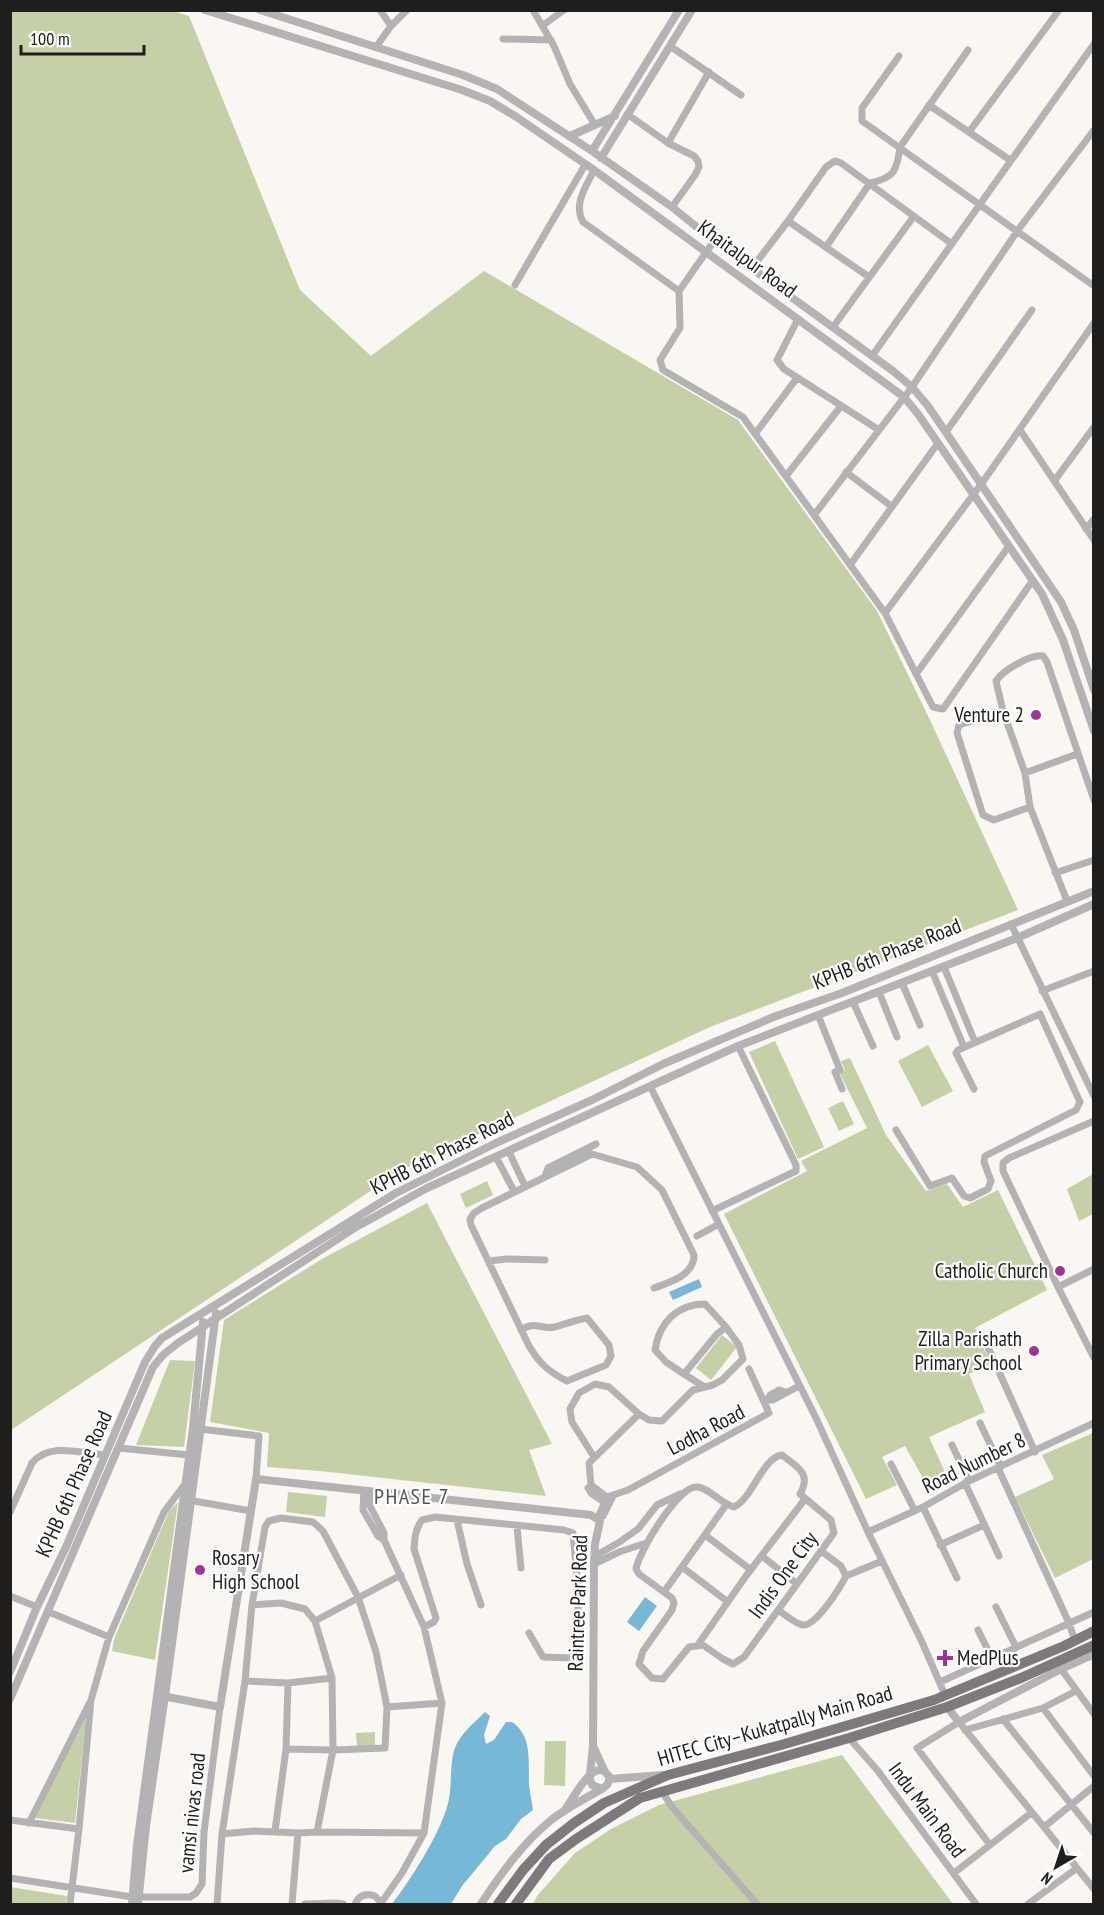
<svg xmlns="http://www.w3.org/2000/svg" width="1104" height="1915" font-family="'PT Sans Narrow',sans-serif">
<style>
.green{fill:#c5d0a7}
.water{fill:#77b8d7}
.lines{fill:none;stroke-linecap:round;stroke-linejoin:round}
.minor{stroke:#b5b2b3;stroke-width:7}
.tertiary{stroke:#b5b2b3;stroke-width:8}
.primary{stroke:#7e7a7b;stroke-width:10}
.poi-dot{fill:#9c3395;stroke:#fff;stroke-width:2}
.labels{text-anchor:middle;stroke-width:4.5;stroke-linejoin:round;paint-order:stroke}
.street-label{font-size:21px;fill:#201e1d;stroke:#fff}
.poi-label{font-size:21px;fill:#201e1d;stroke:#fff;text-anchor:end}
.neighbourhood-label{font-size:22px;letter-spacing:1.5px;fill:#565350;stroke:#fff}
</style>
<rect width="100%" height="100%" fill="#faf6f2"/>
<path class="green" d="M 11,10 L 170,10 L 189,16 L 300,290 L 371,356 L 484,271 L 738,420 L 877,611 L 930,720 L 1018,910 L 710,1027 L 402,1170 L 11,1430 Z
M 775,1041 L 824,1147 L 798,1159 L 749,1052 Z
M 928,1045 L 953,1091 L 922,1107 L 898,1061 Z
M 850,1058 L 886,1135 L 926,1191 L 947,1184 L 963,1207 L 998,1190 L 1047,1290 L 975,1328 L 991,1364 L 969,1374 L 985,1412 L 929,1437 L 949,1481 L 929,1489 L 905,1446 L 882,1457 L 897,1485 L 866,1499 L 724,1214 L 807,1171 L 801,1161 L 867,1128 L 840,1074 L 845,1070 L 841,1061 Z
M 843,1101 L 854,1124 L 839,1131 L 828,1108 Z
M 1093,1174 L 1093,1214 L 1079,1221 L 1067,1189 Z
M 487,1181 L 493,1195 L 466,1208 L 460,1194 Z
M 427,1203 L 552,1444 L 529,1450 L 546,1496 L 320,1471 L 267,1467 L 269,1433 L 210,1422 L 224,1320 L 322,1259 Z
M 722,1335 L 737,1347 L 711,1380 L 696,1368 Z
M 170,1360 L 195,1361 L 184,1447 L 136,1445 Z
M 1093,1433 L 1093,1559 L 1055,1578 L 1015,1497 L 1054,1479 L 1042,1455 Z
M 288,1492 L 327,1496 L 325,1517 L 286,1512 Z
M 178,1502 L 155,1660 L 112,1651 L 114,1639 L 169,1511 Z
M 86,1718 L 75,1823 L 35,1818 Z
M 375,1732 L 375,1747 L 357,1748 L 356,1733 Z
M 545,1741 L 566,1741 L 565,1786 L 544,1785 Z
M 842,1755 L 953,1904 L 533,1904 L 537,1896 L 575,1853 L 611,1829 L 659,1805 Z
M 10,1887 L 67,1896 L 66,1904 L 11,1904 Z"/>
<path class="water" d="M 699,1279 L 702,1287 L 673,1300 L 669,1292 Z
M 645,1597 L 657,1606 L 639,1631 L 627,1622 Z
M 485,1712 L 490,1716 L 484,1735 L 486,1744 L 494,1740 L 506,1722 L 512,1722 C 533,1736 528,1763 529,1785 C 530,1793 532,1802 533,1810 L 521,1819 L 506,1839 L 495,1846 L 462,1886 L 451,1904 L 392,1904 C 411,1879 438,1837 447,1807 C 453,1789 449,1763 455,1748 C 460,1734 475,1722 485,1712 Z"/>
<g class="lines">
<path class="minor" d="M 380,10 L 391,26
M 533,10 L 554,46 L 570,84 L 595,125
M 542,26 L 564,10
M 503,39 L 551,40
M 670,46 L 741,95
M 376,47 L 391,26 L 407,10
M 899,56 L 862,108 L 862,121 L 1094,286
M 929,105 L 1010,160
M 627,114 L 668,143 L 694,156 L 698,161 L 699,167 L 695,175 L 672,207
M 969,132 L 1059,10
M 668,143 L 709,72
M 594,170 C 586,187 573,204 583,222 L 679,291
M 714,241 L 679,291 L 680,328 L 660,360 L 663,370 L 743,417 L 885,613 L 933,707 L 943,709 L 1033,580
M 826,247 L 870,183 C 894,178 897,171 900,147 L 968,50
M 752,268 L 788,221
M 869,277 L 788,221 L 826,167 L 835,161 L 841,163 L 952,244
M 515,285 L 585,165
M 798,319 L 777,360 L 784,369 L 879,430
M 833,327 L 914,216
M 872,356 L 1094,44
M 1020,430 L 1094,540
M 946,432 L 1032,310
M 755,434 L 797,378
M 846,472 L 891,506
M 786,476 L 841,406
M 1055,480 L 1094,427
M 815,514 L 912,387 L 1018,230 L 1094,130
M 1086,529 L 1094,519
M 850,565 L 938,443
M 885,613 L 982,483 L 1094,323
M 916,674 L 1009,546
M 1003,711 L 959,725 L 957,733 L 983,815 L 994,820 L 1030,807
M 1025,773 L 1077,754
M 1055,873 L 1094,860
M 1067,901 L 1030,807 L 1025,773 L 1003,711 L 996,681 C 1003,670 1031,654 1043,656 L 1047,662 L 1094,800
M 1011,924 L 1094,1096
M 944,967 L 975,1042
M 932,971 L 964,1047
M 902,983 L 920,1025
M 1042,991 L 1094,971
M 879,992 L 897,1037
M 853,1002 L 873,1046
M 818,1015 L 840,1070 L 835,1072 L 842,1089
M 650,1086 L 816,1418 L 868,1532 L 922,1642 L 945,1695
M 1094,1121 L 1009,1158 L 1003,1163 L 1003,1171 L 1058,1287 L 1094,1358
M 896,1130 L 930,1186 L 952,1178 L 964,1196 L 970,1198 L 988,1189 L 991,1181 L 984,1162 L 985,1156 L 1076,1110 L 1080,1102 L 1040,1014 L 958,1050 L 956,1053 L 974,1089
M 509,1152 L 525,1186
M 496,1157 L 514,1191
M 545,1176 L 548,1168 L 596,1144
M 712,1211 L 796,1171 L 796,1165 L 738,1046
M 697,1236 L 719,1224
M 489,1261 L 507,1259 L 545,1260
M 1058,1287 L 1094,1269
M 521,1330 C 536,1320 541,1330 554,1327 C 565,1324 576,1320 587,1318 L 609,1345 L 611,1356 L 606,1365 L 567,1381 C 549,1372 539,1363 529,1346 L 471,1225 L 470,1219 L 474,1213 L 482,1208 L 592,1154 L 637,1167 L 662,1190 L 694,1255 C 694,1275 671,1282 654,1288
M 983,1336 L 1035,1452
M 684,1374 L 666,1362 L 655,1350 C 659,1323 677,1304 705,1304 L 726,1327
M 768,1399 L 770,1395 L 779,1390 L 786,1392
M 765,1400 L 773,1400 L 799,1386
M 980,1423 L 1001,1467
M 200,1429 L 259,1436 L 256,1479
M 952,1445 L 969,1481
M 119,1448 L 189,1455
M 782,1455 C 797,1467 812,1473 800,1494 L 831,1520 L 834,1533 L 744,1657 L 733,1664 L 723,1659 L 703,1645 L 689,1647 L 663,1679 L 652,1678 L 639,1664 L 643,1651 L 672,1610 L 674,1603 L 672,1598 L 639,1574 L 636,1569 C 639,1551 678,1487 696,1487 C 707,1486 721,1504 734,1507 C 753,1498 762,1458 782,1455 Z
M 594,1457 L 572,1422 L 570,1409 L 579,1393 L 595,1384 L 609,1387 L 639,1414
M 891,1464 L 915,1511
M 998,1468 L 1069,1623 L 1075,1641
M 965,1483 L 999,1556
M 588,1488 L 591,1493 L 604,1502
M 364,1491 L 363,1510 L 378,1536 L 384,1540 L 424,1627 L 442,1703 L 424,1833 L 402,1873 L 381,1903
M 371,1492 L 370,1506 L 384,1533 L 384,1540
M 607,1497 L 591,1485 L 589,1463 L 639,1414 L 649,1420 L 662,1421 L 693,1390 L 713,1385 L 722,1380 L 743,1359 L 739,1345 L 726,1327 L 717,1334 L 684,1374 L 703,1386
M 188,1500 L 251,1511
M 923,1507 L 957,1578
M 10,1512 L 32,1463 C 49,1442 81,1453 105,1455
M 603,1516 L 613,1496
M 598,1518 L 607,1497 L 628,1490 L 769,1413 L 749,1369
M 457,1520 L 467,1564 L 481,1605
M 517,1527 L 521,1568
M 868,1532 L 923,1507 L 969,1481 L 1094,1423
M 705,1535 L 751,1570
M 940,1545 L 984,1525
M 595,1556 L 618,1543 L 638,1529 L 657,1505 L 680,1494
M 762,1556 L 797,1584
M 594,1564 L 619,1552 L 646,1543
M 682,1567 L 728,1602
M 846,1576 L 882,1561
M 664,1592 L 726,1505
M 10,1596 L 37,1607
M 252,1605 L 281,1603 L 305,1609 L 315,1621 L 401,1575
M 996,1607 L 1016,1647
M 778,1610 C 785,1614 795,1624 803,1625 C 816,1626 840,1588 846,1576 L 841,1566 L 821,1551
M 49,1612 L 109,1637
M 424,1627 L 434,1622 L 436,1618 L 414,1549 C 415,1537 415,1530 422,1520 L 435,1517 L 564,1530 L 573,1533 L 578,1589 L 578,1653 L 573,1658 L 543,1657 L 529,1633
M 978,1630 L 992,1658
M 697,1646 L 746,1576 L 805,1499
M 1061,1669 L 1094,1714
M 245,1681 L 288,1683 L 332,1678
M 940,1682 L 1094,1612
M 387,1707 L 442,1703
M 1043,1708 L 1094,1776
M 1003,1719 L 1094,1833
M 965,1730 L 1043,1708 L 1076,1691
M 849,1738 L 878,1771 L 976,1904
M 286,1749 L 333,1750 L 317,1832 L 424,1833
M 663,1793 L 672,1807 L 757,1904
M 1031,1813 L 990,1845 L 917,1748 L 959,1722 L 1094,1889
M 10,1820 L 79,1829
M 29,1823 L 89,1704
M 1044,1827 L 1094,1786
M 275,1831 L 286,1749 L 288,1683
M 222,1834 L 253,1831 L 298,1833 L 317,1832
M 954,1873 L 990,1845
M 10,1878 L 132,1897 L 190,1897 L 196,1893 L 202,1884 L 204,1832 L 220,1707
M 70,1904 L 79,1829 L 91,1700 L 109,1637 L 164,1512 L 185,1484
M 217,1904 L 222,1834 L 245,1681 L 252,1605 L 265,1527 L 269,1521 L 281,1518 L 313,1522 L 323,1531 L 358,1597 L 376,1652 L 387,1707 L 385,1748 L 333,1750 L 332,1678 L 315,1621
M 292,1904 L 298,1833
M 305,1904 L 335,1903 L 343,1904
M 355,1904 C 359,1895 366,1893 375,1896 L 382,1904
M 1028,1904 L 1077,1868"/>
<path class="tertiary" d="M 205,10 L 462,90 L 490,101 L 515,116 L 594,170 L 904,397 L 918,414 L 1042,594 L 1063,640 L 1094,731
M 260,10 L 463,75 L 497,89 L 592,151 L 672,207 L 714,241 L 893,371 L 912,387 L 928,406 L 1061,602 L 1074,630 L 1094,690
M 570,136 L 615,116
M 592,151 L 679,10
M 601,158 L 692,10
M 10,1672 L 37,1607 L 66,1547 L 145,1362 L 155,1346 L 162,1338 L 396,1193 L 496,1143 L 592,1100 L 663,1064 L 776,1016 L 842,993 L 1094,891
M 157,1695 L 220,1707 L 256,1479 L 591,1515 L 600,1521 L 595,1544 L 594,1564 L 593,1746 L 590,1774 C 589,1778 590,1781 592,1785 L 602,1789 L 607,1785 L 610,1779 C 597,1750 573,1799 565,1810
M 10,1699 L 153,1367 L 163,1355 L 178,1343 L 356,1227 L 427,1188 L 738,1046 L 1017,938 L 1094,904
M 947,1707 L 959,1722 L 1061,1669 L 1094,1654
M 593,1746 L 604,1770
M 610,1779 L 663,1775
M 132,1904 L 137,1845 L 193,1428 L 203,1322
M 138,1904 L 146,1826 L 165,1696 L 216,1313
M 481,1904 C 500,1875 522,1844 550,1821 C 566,1808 584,1799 602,1789"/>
<path class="primary" d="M 498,1904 L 523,1870 L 546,1845 L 574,1823 L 604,1803 L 668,1775 L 781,1745 L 934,1700 L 1064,1646 L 1094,1631
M 516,1904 L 549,1859 L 576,1839 L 640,1798 L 849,1738 L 947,1707 L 1021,1678 L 1094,1645"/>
</g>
<g class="poi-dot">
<circle cx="1036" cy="715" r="6"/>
<circle cx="1060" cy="1271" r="6"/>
<circle cx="1034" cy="1351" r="6"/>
<circle cx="200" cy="1570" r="6"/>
<path d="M942 1649h6v6h6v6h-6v6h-6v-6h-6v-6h6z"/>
</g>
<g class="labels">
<g class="street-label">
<text transform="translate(747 259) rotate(36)" y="7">Khaitalpur Road</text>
<text transform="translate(887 954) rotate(-22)" y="7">KPHB 6th Phase Road</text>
<text transform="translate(442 1153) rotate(-27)" y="7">KPHB 6th Phase Road</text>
<text transform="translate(706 1430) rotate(-28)" y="7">Lodha Road</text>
<text transform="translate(974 1463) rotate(-26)" y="7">Road Number 8</text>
<text transform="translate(74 1484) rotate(-66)" y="7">KPHB 6th Phase Road</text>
<text transform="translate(783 1575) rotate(-54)" y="7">Indis One City</text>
<text transform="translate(578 1603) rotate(-88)" y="7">Raintree Park Road</text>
<text transform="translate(775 1726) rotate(-16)" y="7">HITEC City–Kukatpally Main Road</text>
<text transform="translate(927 1810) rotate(53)" y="7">Indu Main Road</text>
<text transform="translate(192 1813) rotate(-84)" y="7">vamsi nivas road</text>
</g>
<g class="poi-label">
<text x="1024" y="722">Venture 2</text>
<text x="1048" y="1278">Catholic Church</text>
<text x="1022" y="1346">Zilla Parishath<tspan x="1022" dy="24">Primary School</tspan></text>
<text x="212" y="1565" text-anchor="start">Rosary<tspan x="212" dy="24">High School</tspan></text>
<text x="957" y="1665" text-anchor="start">MedPlus</text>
</g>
<g class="neighbourhood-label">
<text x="412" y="1504">PHASE 7</text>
</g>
</g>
<rect width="1104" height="1915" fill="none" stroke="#201e1d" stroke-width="24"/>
<g transform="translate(1056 1867) rotate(219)" stroke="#ffffff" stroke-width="4.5" paint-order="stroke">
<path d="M0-4.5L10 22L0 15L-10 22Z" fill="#201e1d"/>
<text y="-9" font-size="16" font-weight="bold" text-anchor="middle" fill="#201e1d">N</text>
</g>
<path d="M21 45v9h123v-9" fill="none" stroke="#201e1d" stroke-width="3"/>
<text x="30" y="45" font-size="18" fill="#201e1d" stroke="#ffffff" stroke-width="4.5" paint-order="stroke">100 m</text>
</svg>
